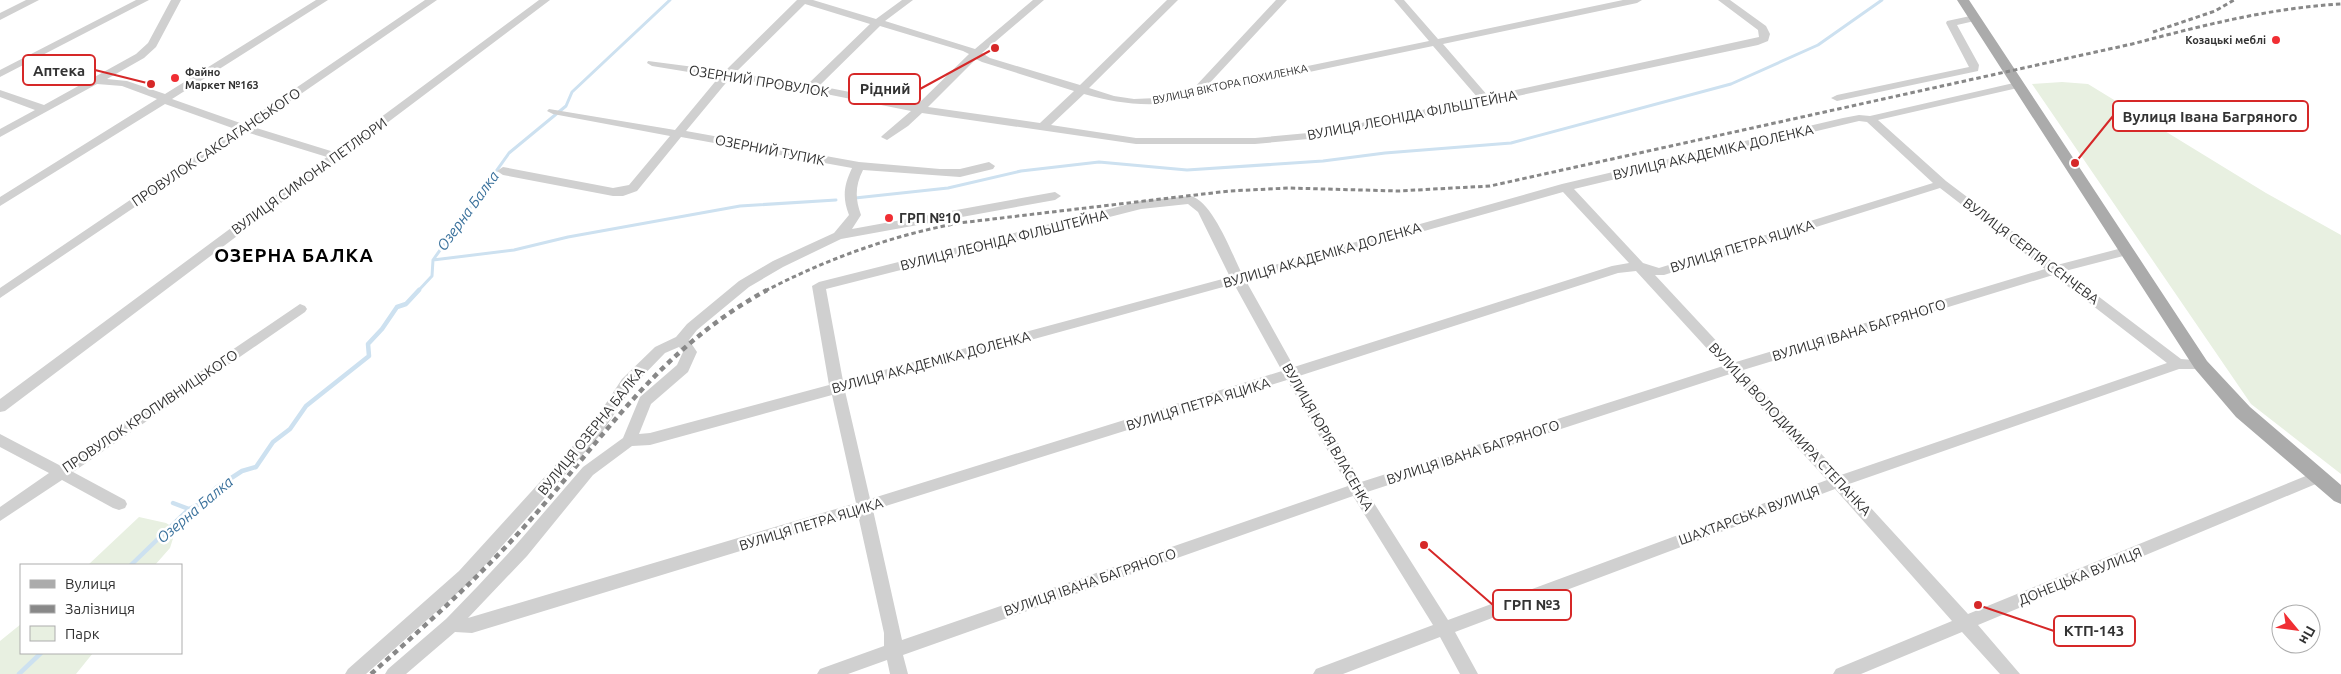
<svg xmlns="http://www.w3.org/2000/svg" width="2341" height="674" font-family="Ubuntu,sans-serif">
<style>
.green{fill:#e8f0e1}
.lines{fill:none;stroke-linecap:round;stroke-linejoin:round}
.stream-far1{stroke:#cde1f0;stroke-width:3}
.stream{stroke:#cde1f0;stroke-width:4.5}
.minor{fill:#d0d0d0;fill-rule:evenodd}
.major{fill:#ababab;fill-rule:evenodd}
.rail-far1{stroke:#888;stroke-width:3;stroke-dasharray:4.5 3;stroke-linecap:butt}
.rail{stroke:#888;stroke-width:4.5;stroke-dasharray:5.5 4.5;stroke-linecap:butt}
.poi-dot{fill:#f02e33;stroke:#fff;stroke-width:2}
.labels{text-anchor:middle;stroke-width:5;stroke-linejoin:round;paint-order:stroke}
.far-poi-label{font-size:11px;font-weight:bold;fill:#333;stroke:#fff;text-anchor:end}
.far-street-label{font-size:11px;fill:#333;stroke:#fff}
.street-label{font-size:14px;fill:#333;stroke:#fff}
.poi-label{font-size:14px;font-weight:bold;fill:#333;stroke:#fff;text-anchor:start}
.water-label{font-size:15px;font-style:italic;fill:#3a719c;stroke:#fff}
.district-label{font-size:19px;font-weight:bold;letter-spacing:1px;fill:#000;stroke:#fff}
.leader{fill:none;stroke:#d62828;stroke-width:2}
.callout-dot{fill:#d62828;stroke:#fff;stroke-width:2}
.callout{fill:#fff;stroke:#d62828;stroke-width:2}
.callout-label{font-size:15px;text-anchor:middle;font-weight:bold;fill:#333}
</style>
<rect width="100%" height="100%" fill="#fff"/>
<path class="green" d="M 2062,82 L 2088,84 L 2266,193 L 2341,235 L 2341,474 L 2251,404 L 2032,84 Z
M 139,517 L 166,523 L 176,529 L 170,548 L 155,565 L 88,565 Z
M 21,624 L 21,653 L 93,653 L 76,674 L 0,674 L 0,641 Z"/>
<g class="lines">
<path class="stream-far1" d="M 855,198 L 948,188 L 1021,171 L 1099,162 L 1187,170 L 1323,161 L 1385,153 L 1511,143 L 1731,84 L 1818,45 L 1882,0
M 433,260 L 514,250 L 568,237 L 740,206 L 836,200
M 418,291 L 432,276 L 433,260 L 509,153 L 566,106 L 572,92 L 670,0"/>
<path class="stream" d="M 173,503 L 189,509
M 131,565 L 189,509 L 204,502 L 216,488 L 242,471 L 256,467 L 273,442 L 290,429 L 306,406 L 369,356 L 368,344 L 382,329 L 397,307 L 406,304 L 419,290
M 19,674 L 41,653"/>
<path class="minor" d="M 26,0 L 39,0 L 0,20 L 0,13 Z
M 136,0 L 149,0 L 0,77 L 0,70 Z
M 171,0 L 181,0 L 156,47 L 144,58 L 107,79 L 127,81 L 165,94 L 316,0 L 328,0 L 172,99 L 243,124 L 425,0 L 437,0 L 253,127 L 334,152 L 539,0 L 550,0 L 5,411 L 0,412 L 0,399 L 327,157 L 246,132 L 0,298 L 0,288 L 235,129 L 165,104 L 0,206 L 0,197 L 157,99 L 122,86 L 97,84 L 0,137 L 0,129 L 35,110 L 0,97 L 0,90 L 44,105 L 136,54 L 148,43 Z
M 797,0 L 813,0 L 876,19 L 902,0 L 913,0 L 885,21 L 975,49 L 1033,0 L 1044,0 L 982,53 L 990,58 L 1080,85 L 1167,0 L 1178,0 L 1089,88 L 1114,96 L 1134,99 L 1157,98 L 1192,90 L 1276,0 L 1287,0 L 1206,87 L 1429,41 L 1394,0 L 1404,0 L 1438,39 L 1623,0 L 1642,0 L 1637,3 L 1443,44 L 1488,96 L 1759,37 L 1758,30 L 1718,0 L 1730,0 L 1766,26 L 1770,34 L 1768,41 L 1758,45 L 1319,138 L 1255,144 L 1136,144 L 922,113 L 908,126 L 887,140 L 881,137 L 883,135 L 911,111 L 811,91 L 730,78 L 686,131 L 859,162 L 940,169 L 960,169 L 989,162 L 995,166 L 993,169 L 960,177 L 863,170 C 855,186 855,198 861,215 L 852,229 L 1055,192 L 1061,196 L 1055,200 L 841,239 L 783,267 L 749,287 L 697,330 L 689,340 L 697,352 L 688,372 L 651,404 L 639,434 L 650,433 L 829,385 L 812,286 L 819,282 L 1141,201 L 1191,196 C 1213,202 1232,254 1242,274 L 1562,184 L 1843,118 L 1859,115 L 1870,116 L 2018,82 L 2023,85 L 2022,87 L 1878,120 L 1946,181 L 2057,265 L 2126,247 L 2131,248 L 2132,251 L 2131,254 L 2065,271 L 2181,359 L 2206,361 L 2208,365 L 2206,369 L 2179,369 L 1849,484 L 1968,614 L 2313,473 L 2318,471 L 2323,473 L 2326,477 L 2323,481 L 1978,625 L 2020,674 L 2000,674 L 1962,632 L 1861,674 L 1833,674 L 1836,669 L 1952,621 L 1835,489 L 1455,632 L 1478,674 L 1460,674 L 1440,637 L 1343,674 L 1313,674 L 1316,669 L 1433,625 L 1353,496 L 903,655 L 908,674 L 890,674 L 887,660 L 848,674 L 817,674 L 820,669 L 884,646 L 884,633 L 858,515 L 472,633 L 455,632 L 406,674 L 385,674 L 388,669 L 446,619 L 477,587 L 515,546 L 583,467 L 623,438 L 640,397 L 677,365 L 683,352 L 679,347 L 665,353 L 632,387 L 601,434 L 471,581 L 366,674 L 345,674 L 348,669 L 459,571 L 591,426 L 622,379 L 655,347 L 676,337 L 687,324 L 739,281 L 773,261 L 834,233 L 849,215 C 842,197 844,185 852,168 L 681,137 L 637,191 L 623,196 L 613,196 L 503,175 L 497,171 L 503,167 L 613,188 L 629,185 L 670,136 L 553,114 L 547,111 L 549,109 L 675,130 L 719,77 L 652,66 L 647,63 L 648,61 L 725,71 ZM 805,4 L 870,24 L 808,84 L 735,73 ZM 880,26 L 963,51 L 969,54 L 917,105 L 819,86 ZM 1433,46 L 1478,98 L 1319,132 L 1255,138 L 1136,138 L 1051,125 L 1084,94 C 1109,101 1131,105 1157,104 ZM 976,59 L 982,62 L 1074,91 L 1040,123 L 928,107 ZM 1859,121 L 1867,122 L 1933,183 L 1659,268 L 1643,263 L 1574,189 ZM 1940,188 L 2045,269 L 1736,362 L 1655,275 L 1664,275 ZM 1563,192 L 1629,263 L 1612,266 L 1294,367 L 1246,281 ZM 1188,204 L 1198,212 L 1230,277 L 843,381 L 826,289 L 1141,209 ZM 1636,271 L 1723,366 L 1361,482 L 1299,376 L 1618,273 ZM 2053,275 L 2167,363 L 1841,475 L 1743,370 ZM 1234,284 L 1282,371 L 870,499 L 845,391 ZM 1730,374 L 1827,480 L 1448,620 L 1367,492 ZM 1287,380 L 1348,486 L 902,640 L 873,510 ZM 832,395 L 856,503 L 468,618 L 527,556 L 593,475 L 632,446 L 650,445 Z
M 1975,15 L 1980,18 L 1979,20 L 1957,25 L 1979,65 L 1978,71 L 1837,101 L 1831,98 L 1837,95 L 1969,67 L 1946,23 L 1947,21 Z
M 300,304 L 305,306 L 307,309 L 305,312 L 73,472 L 125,500 L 127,504 L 125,508 L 119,510 L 113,508 L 62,480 L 0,521 L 0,507 L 49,473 L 0,447 L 0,434 L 61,466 Z"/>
<path class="major" d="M 1957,0 L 1969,0 L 2207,361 L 2250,407 L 2341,485 L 2341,504 L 2334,501 L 2236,417 L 2195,369 Z"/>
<path class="rail-far1" d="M 2153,32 L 2215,11 L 2234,0
M 765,291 C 827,259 890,236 959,223 L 1229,191 L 1288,188 L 1398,191 L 1490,186 L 2132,44 C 2201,26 2269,8 2341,4"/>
<path class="rail" d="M 371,674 C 427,624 483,574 532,518 C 609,431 661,348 767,290"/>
</g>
<g class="poi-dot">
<circle cx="2276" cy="40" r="5"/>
<circle cx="175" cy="78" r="5"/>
<circle cx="889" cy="218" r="5"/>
</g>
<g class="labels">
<g class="far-poi-label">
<text x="2266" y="44">Козацькі меблі</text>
<text x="185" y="76" text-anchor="start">Файно<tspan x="185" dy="13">Маркет №163</tspan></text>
</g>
<g class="far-street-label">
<text transform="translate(1230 84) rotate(-12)" y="4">ВУЛИЦЯ ВІКТОРА ПОХИЛЕНКА</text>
</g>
<g class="street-label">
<text transform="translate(759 81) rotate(9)" y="5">ОЗЕРНИЙ ПРОВУЛОК</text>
<text transform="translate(1412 115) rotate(-11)" y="5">ВУЛИЦЯ ЛЕОНІДА ФІЛЬШТЕЙНА</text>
<text transform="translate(216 147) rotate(-34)" y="5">ПРОВУЛОК САКСАГАНСЬКОГО</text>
<text transform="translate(770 150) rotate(11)" y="5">ОЗЕРНИЙ ТУПИК</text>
<text transform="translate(1713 152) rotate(-13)" y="5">ВУЛИЦЯ АКАДЕМІКА ДОЛЕНКА</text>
<text transform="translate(309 176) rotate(-36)" y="5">ВУЛИЦЯ СИМОНА ПЕТЛЮРИ</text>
<text transform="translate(1004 240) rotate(-14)" y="5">ВУЛИЦЯ ЛЕОНІДА ФІЛЬШТЕЙНА</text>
<text transform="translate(1742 246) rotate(-17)" y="5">ВУЛИЦЯ ПЕТРА ЯЦИКА</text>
<text transform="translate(2031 251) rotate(37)" y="5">ВУЛИЦЯ СЕРГІЯ СЄНЧЕВА</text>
<text transform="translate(1322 255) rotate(-16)" y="5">ВУЛИЦЯ АКАДЕМІКА ДОЛЕНКА</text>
<text transform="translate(1859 330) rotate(-17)" y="5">ВУЛИЦЯ ІВАНА БАГРЯНОГО</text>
<text transform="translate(931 362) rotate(-15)" y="5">ВУЛИЦЯ АКАДЕМІКА ДОЛЕНКА</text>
<text transform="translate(1198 404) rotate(-17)" y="5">ВУЛИЦЯ ПЕТРА ЯЦИКА</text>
<text transform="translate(150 411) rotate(-34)" y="5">ПРОВУЛОК КРОПИВНИЦЬКОГО</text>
<text transform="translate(1790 429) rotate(47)" y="5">ВУЛИЦЯ ВОЛОДИМИРА СТЕПАНКА</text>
<text transform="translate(591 431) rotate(-51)" y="5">ВУЛИЦЯ ОЗЕРНА БАЛКА</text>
<text transform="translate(1328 437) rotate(60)" y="5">ВУЛИЦЯ ЮРІЯ ВЛАСЕНКА</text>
<text transform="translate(1473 452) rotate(-18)" y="5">ВУЛИЦЯ ІВАНА БАГРЯНОГО</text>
<text transform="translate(1749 515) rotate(-20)" y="5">ШАХТАРСЬКА ВУЛИЦЯ</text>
<text transform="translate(811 524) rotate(-17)" y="5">ВУЛИЦЯ ПЕТРА ЯЦИКА</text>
<text transform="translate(2080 576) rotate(-22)" y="5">ДОНЕЦЬКА ВУЛИЦЯ</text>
<text transform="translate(1090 582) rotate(-19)" y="5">ВУЛИЦЯ ІВАНА БАГРЯНОГО</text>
</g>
<g class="poi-label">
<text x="899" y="223">ГРП №10</text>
</g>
<g class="water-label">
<text transform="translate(468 211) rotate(-54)" y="5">Озерна Балка</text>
<text transform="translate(195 510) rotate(-40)" y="5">Озерна Балка</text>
</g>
<g class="district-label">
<text x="294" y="262">ОЗЕРНА БАЛКА</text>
</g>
</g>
<path class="leader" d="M151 84L95 70M995 48L920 89M2075 163L2113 116M1424 545L1493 605M1978 605L2054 631"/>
<g class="callout-dot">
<circle cx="151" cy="84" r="5"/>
<circle cx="995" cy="48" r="5"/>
<circle cx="2075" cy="163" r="5"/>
<circle cx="1424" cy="545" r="5"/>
<circle cx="1978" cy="605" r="5"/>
</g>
<g class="callout">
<rect x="23" y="55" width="72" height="30" rx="5"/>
<rect x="849" y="74" width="71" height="30" rx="5"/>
<rect x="2113" y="101" width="195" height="30" rx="5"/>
<rect x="1493" y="590" width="78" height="30" rx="5"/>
<rect x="2054" y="616" width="81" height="30" rx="5"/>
</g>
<g class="callout-label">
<text x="59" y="76">Аптека</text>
<text x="885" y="94">Рідний</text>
<text x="2210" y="122">Вулиця Івана Багряного</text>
<text x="1532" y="610">ГРП №3</text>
<text x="2094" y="636">КТП-143</text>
</g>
<rect x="20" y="564" width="162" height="90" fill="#ffffff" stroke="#adadad"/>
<rect x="30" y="580" width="25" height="8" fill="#ababab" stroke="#adadad"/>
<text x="65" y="589" font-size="15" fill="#333333">Вулиця</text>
<rect x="30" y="605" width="25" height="8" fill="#888888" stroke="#adadad"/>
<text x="65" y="614" font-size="15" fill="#333333">Залізниця</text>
<rect x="30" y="626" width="25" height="15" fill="#e8f0e1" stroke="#adadad"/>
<text x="65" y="639" font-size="15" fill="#333333">Парк</text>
<g transform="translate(2296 629) rotate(119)"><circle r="24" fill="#ffffff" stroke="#adadad"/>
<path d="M0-4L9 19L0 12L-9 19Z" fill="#f02e33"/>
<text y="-8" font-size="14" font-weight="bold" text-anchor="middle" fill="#333333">Пн</text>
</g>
</svg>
